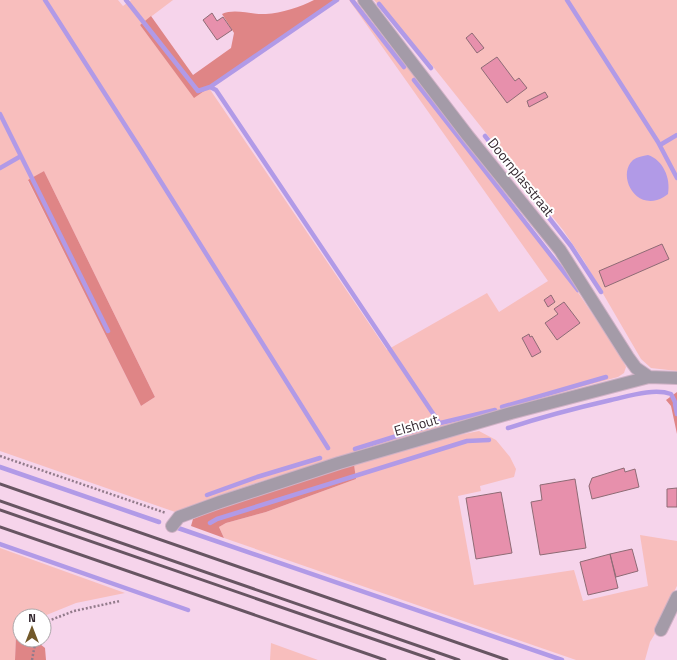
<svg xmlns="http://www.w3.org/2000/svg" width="677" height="660" font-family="'Titillium Web',sans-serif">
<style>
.green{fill:#f8bebd;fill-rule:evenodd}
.forest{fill:#df8586}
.water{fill:#b19ae7}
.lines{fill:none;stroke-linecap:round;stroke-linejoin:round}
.stream{stroke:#b19ae7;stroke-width:4.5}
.building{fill:#e790ac;stroke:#8e6b75}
.street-casing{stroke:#cfb1c5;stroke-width:14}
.path{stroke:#927b8b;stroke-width:2.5;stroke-dasharray:2 2;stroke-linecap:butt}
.street{stroke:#a49ba8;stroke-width:12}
.rail{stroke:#675562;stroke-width:3}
.labels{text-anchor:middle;stroke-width:4;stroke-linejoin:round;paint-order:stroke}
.street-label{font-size:14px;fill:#32262e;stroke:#fff}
</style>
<rect width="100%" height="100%" fill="#f6d4eb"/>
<path class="green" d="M 0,0 L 118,0 L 123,6 L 131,0 L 173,0 L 140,25 L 194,97 L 209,88 L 387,350 L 487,293 L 499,312 L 548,281 L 349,0 L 355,0 L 467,144 L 577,291 L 620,355 L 626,367 L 624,373 L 618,377 C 529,401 441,428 353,454 C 295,472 233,486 178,513 L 0,451 ZM 44,171 L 155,397 L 141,406 L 28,181 ZM 564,302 L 580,323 L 557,340 L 545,323 L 558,314 L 554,309 ZM 529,334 L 530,337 L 532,337 L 541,352 L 532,357 L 522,338 Z
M 374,0 L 677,0 L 677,371 L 651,368 L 641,359 L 584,261 L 563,230 L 431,64 ZM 497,57 L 515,81 L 481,68 Z
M 479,431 L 496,440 L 510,457 L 516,469 L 514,477 L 480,486 L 481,491 L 458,496 L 474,585 L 574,570 L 583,601 L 648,586 L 640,535 L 677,541 L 677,586 L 663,613 L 656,632 L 650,642 L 645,660 L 576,660 L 224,538 L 219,527 L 226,523 L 266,512 L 356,479 L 354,464 L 454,436 Z
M 0,548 L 125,593 L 76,603 L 44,616 L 20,616 L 20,635 L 16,635 L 15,660 L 0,660 Z
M 271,643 L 318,660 L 270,660 Z"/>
<path class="forest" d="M 314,0 L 337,0 L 194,98 L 140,25 L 151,16 L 193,75 L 231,48 L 234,33 L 222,14 C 235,8 252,15 266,14 C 281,13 301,7 314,0 Z
M 44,171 L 155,397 L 141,406 L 28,180 Z
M 677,392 L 677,434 L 671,406 L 666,400 Z
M 354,464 L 356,479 L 266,512 L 226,523 L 219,527 L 224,538 L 191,526 L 193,519 L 210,512 Z
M 16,635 L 20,635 L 20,640 L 35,640 L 45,648 L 46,660 L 15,660 Z"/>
<path class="water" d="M 648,155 C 663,160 671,178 668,194 C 665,196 661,199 657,200 C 632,207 618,173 633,160 C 637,157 643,156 648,155 Z"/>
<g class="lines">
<path class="stream" d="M 45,0 L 141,150 L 328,448
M 126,0 L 198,91 L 210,87 L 216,90 L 438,421
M 352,0 L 404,67
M 567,0 L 658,142 L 677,178
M 379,4 L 431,68
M 414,80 L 578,290
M 210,87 L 337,0
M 0,114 L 108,331
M 485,136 L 571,246 L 601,292
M 660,145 L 677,135
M 0,168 L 21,156
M 675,404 L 677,414
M 502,407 L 606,377
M 508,428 C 542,417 576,408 611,400 C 629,396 654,388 671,394 L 675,402
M 355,449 L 432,425 L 495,410
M 0,467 L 159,522
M 207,495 L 257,477 L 320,458
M 210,523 L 217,519 L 467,441 L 489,440
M 178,528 L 562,660
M 0,544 L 188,610"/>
</g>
<path class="building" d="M 212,13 L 217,21 L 223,17 L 232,30 L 217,40 L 203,20 Z
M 472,33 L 484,48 L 477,53 L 466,38 Z
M 497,57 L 515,81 L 519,78 L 527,88 L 507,103 L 481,68 Z
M 545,92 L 548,97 L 529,107 L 527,101 Z
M 662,244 L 669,259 L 605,287 L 599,271 Z
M 551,295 L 555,302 L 548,307 L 544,300 Z
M 564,302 L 580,323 L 557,340 L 545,323 L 558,314 L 554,309 Z
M 529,334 L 530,337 L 532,336 L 541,352 L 532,357 L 522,338 Z
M 624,468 L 625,472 L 635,469 L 639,487 L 592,499 L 589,486 L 592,478 Z
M 575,479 L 586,548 L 540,555 L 531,502 L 542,500 L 540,485 Z
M 677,488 L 677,507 L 667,507 L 667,489 Z
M 501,492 L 512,553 L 476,559 L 466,498 Z
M 632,549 L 638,571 L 616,577 L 610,554 Z
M 610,554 L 618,588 L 588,595 L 580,562 Z"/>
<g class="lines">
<g class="street-casing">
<path id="street" d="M 364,0 L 468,136 L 560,250 L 628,357 L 636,368 L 649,377
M 172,526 L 179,517 L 220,502 L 339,463 L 511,413 L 649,377 L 677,378
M 661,630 L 677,597"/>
</g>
<path class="path" d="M 0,456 L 166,513
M 44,628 L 48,621 L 74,611 L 120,601
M 32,660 L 35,644 L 37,640"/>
<use href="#street" class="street"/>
<path class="rail" d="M 0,484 L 507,660
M 0,501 L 459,660
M 0,510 L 434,660
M 0,527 L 385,660"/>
</g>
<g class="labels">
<g class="street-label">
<text transform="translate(521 177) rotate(51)" y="5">Doornplasstraat</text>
<text transform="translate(416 425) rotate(-16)" y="5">Elshout</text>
</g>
</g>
<g transform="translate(32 628)"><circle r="19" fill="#ffffff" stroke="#ada8ab"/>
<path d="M0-3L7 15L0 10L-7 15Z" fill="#72592a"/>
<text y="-6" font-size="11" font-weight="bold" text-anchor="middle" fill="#32262e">N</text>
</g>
</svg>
